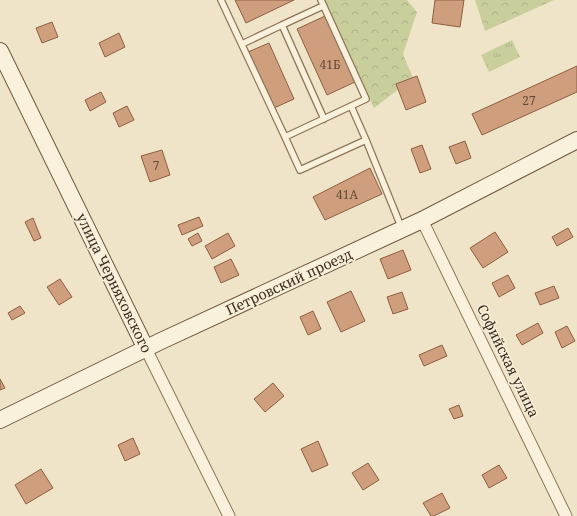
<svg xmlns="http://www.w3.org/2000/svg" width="577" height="516" font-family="'Noto Serif',serif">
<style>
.grass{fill:url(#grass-tufts)}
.forest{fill:url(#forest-crowns)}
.building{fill:#cf9f7d;stroke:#8d5f41}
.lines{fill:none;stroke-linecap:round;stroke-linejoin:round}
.lane-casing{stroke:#8d765c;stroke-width:8}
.street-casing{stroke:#8d765c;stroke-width:13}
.secondary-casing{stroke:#6f573f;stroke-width:18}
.lane{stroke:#faf1dc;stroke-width:5.5}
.street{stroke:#faf1dc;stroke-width:11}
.secondary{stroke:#faf1dc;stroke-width:16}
.labels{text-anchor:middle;stroke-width:3;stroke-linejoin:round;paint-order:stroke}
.number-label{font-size:12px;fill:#624a37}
.street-label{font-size:14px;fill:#3d2e20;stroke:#f7eed8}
</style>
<defs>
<pattern id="grass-tufts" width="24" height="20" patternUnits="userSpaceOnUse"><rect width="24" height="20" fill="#c9cf9b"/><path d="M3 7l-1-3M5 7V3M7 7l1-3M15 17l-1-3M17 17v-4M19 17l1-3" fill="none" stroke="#aeb285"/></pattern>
<pattern id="forest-crowns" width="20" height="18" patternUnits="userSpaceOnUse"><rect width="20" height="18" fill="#c9cf9b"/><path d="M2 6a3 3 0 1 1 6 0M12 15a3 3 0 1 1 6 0" fill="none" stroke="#aeb285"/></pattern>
</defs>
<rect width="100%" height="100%" fill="#f0e4c8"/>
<path class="grass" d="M 512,40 L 520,57 L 489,72 L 481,55 Z"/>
<path class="forest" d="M 324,0 L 407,0 L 417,12 L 403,54 L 413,78 L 374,108 Z
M 475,0 L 554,0 L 485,31 Z"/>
<path class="building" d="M 235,0 L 294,0 L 246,23 Z
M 435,0 L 464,0 L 460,27 L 432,23 Z
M 325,16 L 355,82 L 327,95 L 297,29 Z
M 52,22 L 58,37 L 42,43 L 36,28 Z
M 119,33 L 125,47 L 105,57 L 99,43 Z
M 269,43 L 294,99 L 274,108 L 248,52 Z
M 577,66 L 577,92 L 482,135 L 472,114 Z
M 417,76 L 426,102 L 406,110 L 396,84 Z
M 101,92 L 106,102 L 90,111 L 85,100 Z
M 127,106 L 134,120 L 119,127 L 113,113 Z
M 465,141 L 471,158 L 456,164 L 449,147 Z
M 422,145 L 431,169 L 420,173 L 411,149 Z
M 162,150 L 170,175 L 150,182 L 141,156 Z
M 370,168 L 382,194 L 325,220 L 313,197 Z
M 199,217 L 203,226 L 182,235 L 178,225 Z
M 33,218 L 41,238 L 34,241 L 25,222 Z
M 568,228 L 573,237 L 557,246 L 552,237 Z
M 495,232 L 508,252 L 483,268 L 470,248 Z
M 198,233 L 202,241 L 192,246 L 188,239 Z
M 228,233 L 235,246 L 212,259 L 205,246 Z
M 403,250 L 411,270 L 388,279 L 380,259 Z
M 231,259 L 239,275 L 221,283 L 214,267 Z
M 508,275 L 515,288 L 499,297 L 492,283 Z
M 60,279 L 72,297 L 59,305 L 47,287 Z
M 554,286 L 559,298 L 540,305 L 535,293 Z
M 351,291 L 365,321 L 341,332 L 327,302 Z
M 402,292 L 408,309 L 393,314 L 387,297 Z
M 20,306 L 25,313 L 12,320 L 8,313 Z
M 313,311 L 321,329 L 308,335 L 300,317 Z
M 538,323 L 543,333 L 522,345 L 516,335 Z
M 567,326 L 575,341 L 562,348 L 555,332 Z
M 442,345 L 447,356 L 424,366 L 419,355 Z
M 0,379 L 5,388 L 0,390 Z
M 273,383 L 284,396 L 265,412 L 254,399 Z
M 459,405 L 463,416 L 454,419 L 449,409 Z
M 133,438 L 140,454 L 125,461 L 118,445 Z
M 318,441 L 328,465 L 312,472 L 301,449 Z
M 368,463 L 379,480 L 363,490 L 352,473 Z
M 499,465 L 507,478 L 489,488 L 482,475 Z
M 41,469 L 53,488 L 26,504 L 15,485 Z
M 442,493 L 450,508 L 434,516 L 431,516 L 423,503 Z"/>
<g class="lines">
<g class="lane-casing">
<path id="lane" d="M 221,0 L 285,137 L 366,99 L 321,0
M 282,25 L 323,6
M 242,44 L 282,25 L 324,119
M 351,106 L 366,140 L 402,229
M 285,137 L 300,170 L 366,140"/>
</g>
<g class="street-casing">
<path id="street" d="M 422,220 L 566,516
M 146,349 L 229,516"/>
</g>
<g class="secondary-casing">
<path id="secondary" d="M 0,51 L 146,349
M 0,420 L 161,341 L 422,220 L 577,140"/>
</g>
<use href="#lane" class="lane"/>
<use href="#street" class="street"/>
<use href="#secondary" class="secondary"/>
</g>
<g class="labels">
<g class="number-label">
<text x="330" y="69">41Б</text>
<text x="529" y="105">27</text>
<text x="156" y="170">7</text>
<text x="347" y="199">41А</text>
</g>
<g class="street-label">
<text transform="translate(289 282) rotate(-25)" y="5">Петровский проезд</text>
<text transform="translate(114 283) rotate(64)" y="5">улица Черняховского</text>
<text transform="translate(508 361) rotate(64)" y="5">Софийская улица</text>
</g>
</g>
</svg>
